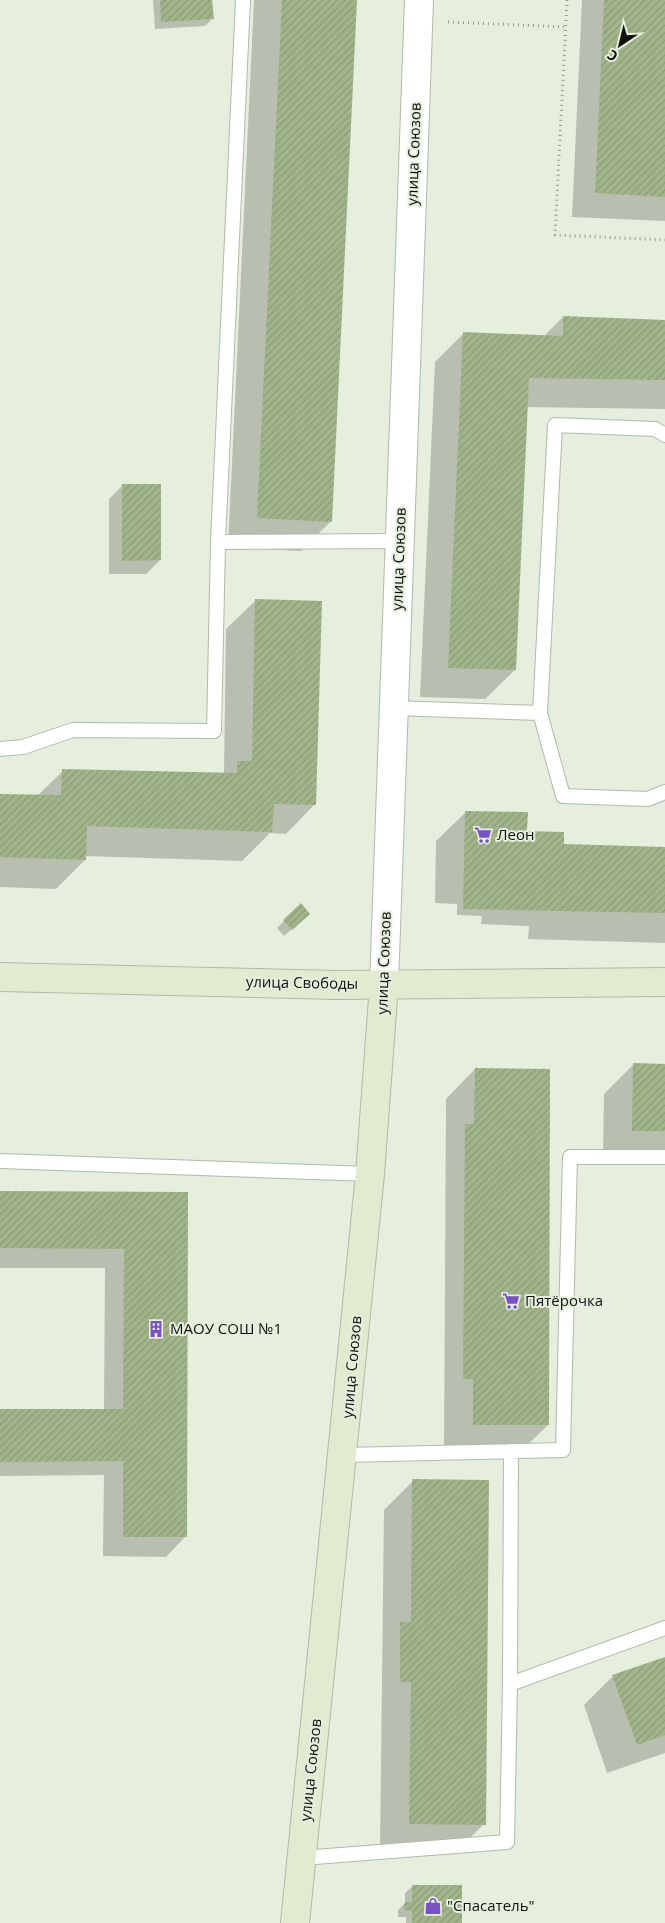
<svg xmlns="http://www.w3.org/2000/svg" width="665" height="1923" font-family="'Open Sans',sans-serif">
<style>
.shadow{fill:#0003}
.building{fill:url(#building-hatch)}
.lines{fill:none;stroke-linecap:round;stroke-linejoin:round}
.lane-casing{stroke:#b2b9a9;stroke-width:16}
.street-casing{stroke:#b2b9a9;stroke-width:30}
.secondary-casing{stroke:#b2b9a9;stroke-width:30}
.path{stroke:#93998c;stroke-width:3;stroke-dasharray:1 4;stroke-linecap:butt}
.lane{stroke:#fff;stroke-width:14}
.street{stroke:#fff;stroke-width:28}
.secondary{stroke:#e0ebcf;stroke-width:28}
.labels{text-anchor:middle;stroke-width:4;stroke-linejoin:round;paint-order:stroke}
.street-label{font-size:15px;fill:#0f120c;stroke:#e6eedd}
.poi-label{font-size:15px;fill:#0f120c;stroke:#e6eedd;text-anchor:start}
</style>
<defs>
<pattern id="building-hatch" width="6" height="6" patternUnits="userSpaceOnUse" patternTransform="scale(1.25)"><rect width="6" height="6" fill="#a2b58a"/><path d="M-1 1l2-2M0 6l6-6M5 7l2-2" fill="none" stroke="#8a9b76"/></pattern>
</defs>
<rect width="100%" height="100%" fill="#e6eedd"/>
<path class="shadow" d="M 153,0 L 211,0 L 212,19 L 205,26 L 155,29 Z
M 254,0 L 356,0 L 331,521 L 301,551 L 228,547 Z
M 582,0 L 665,0 L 665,221 L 572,217 Z
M 563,317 L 665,322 L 665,409 L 526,407 L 515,670 L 485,699 L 420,697 L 435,362 L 464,333 L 543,337 Z
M 123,485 L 160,560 L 146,574 L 109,574 L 109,499 Z
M 256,600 L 315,804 L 286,834 L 270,833 L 242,861 L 85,856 L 85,860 L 56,889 L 0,887 L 0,796 L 37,796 L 63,771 L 224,774 L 226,629 Z
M 466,812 L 563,845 L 665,848 L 665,943 L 528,939 L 529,926 L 481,924 L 482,916 L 457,915 L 457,904 L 435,903 L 436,841 Z
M 300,905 L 301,921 L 284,936 L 277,928 Z
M 633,1065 L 665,1065 L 665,1160 L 603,1159 L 604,1094 Z
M 475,1069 L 548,1425 L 518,1454 L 444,1454 L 446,1099 Z
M 0,1192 L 187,1194 L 185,1537 L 166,1557 L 103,1556 L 104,1475 L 0,1476 L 0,1410 L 104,1410 L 105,1268 L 0,1268 Z
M 413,1481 L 484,1824 L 455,1853 L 380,1853 L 384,1510 Z
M 665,1658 L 665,1753 L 607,1773 L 584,1705 L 613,1676 Z
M 413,1886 L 461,1923 L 406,1923 L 406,1917 L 398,1917 L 398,1910 L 405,1903 L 405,1893 Z"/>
<path class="building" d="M 160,0 L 212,0 L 214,19 L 161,22 Z
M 282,0 L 357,0 L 332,522 L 257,518 Z
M 604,0 L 665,0 L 665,197 L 595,193 Z
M 563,316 L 665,320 L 665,380 L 529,378 L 516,670 L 448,668 L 463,332 L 563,336 Z
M 122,484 L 161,484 L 161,560 L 122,561 Z
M 255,599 L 322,601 L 316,805 L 274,804 L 272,832 L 87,826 L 86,860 L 0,857 L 0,794 L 61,795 L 62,769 L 237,773 L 237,761 L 252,761 Z
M 465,811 L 528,812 L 527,831 L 564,832 L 564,844 L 665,847 L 665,913 L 463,909 Z
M 301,903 L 310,914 L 292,930 L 283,920 Z
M 633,1063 L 665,1064 L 665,1131 L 632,1131 Z
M 475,1068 L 550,1069 L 549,1425 L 473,1425 L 473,1379 L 463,1379 L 465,1124 L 474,1124 Z
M 0,1191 L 188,1192 L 187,1537 L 123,1537 L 123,1461 L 0,1462 L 0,1409 L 123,1409 L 124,1249 L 0,1248 Z
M 412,1479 L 489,1480 L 486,1825 L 409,1824 L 411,1682 L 400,1682 L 400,1622 L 411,1622 Z
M 665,1657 L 665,1735 L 637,1745 L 612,1675 Z
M 412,1885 L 462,1885 L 462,1923 L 412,1923 L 412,1911 L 404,1910 L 405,1902 L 412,1902 Z"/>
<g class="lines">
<g class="lane-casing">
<path id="lane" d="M 218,542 L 243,0
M 393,708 L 540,713 L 555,425 L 655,429 L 665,435
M 540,713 L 563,796 L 648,799 L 665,792
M 0,749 L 23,747 L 73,730 L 214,731 L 218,542 L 400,541
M 0,1161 L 370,1174
M 511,1451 L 510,1684 L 665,1628
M 343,1455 L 563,1450 L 570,1157 L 665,1157
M 302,1858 L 507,1842 L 510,1684"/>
</g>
<g class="street-casing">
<path id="street" d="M 384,985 L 419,0"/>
</g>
<g class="secondary-casing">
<path id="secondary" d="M 0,977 L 338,985 L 665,982
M 295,1923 L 370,1174 L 384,985"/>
</g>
<path class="path" d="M 567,0 L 555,235 L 665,240
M 448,22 L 567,27"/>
<use href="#lane" class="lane"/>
<use href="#street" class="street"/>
<use href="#secondary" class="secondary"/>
</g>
<defs>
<g id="supermarket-bare" transform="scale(1.35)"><path d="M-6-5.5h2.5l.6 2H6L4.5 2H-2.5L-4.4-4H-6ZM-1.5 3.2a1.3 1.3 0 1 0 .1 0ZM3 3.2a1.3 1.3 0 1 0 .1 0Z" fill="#7850ca" stroke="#e6eedd" stroke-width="2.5" paint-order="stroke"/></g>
<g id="building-bare" transform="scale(1.35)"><path d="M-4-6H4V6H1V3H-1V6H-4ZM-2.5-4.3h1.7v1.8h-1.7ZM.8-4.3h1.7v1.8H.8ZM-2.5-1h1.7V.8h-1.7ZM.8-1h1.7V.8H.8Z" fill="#7850ca" stroke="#e6eedd" stroke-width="2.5" paint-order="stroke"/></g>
<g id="shop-bare" transform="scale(1.35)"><path d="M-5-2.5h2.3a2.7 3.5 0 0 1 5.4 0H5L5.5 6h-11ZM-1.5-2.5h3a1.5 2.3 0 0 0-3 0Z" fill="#7850ca" stroke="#e6eedd" stroke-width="2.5" paint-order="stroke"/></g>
</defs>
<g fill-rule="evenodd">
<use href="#supermarket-bare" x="483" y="835"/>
<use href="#supermarket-bare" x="511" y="1301"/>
<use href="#building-bare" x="156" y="1329"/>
<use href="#shop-bare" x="433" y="1906"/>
</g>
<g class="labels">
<g class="street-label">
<text transform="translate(414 154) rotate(-88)" y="5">улица Союзов</text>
<text transform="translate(399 559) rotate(-88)" y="5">улица Союзов</text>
<text transform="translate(384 963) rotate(-88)" y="5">улица Союзов</text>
<text transform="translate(302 983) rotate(1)" y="5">улица Свободы</text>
<text transform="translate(352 1367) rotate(-85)" y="5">улица Союзов</text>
<text transform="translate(311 1770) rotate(-84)" y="5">улица Союзов</text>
</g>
<g class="poi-label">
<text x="497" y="840">Леон</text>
<text x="525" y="1306">Пятёрочка</text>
<text x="170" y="1334">МАОУ СОШ №1</text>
<text x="447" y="1911">"Спасатель"</text>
</g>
</g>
<g transform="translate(620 45) rotate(215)" stroke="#e6eedd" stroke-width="4" paint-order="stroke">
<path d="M0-4L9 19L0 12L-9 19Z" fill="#0f120c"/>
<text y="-8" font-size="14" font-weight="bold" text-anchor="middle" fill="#0f120c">С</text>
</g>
</svg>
